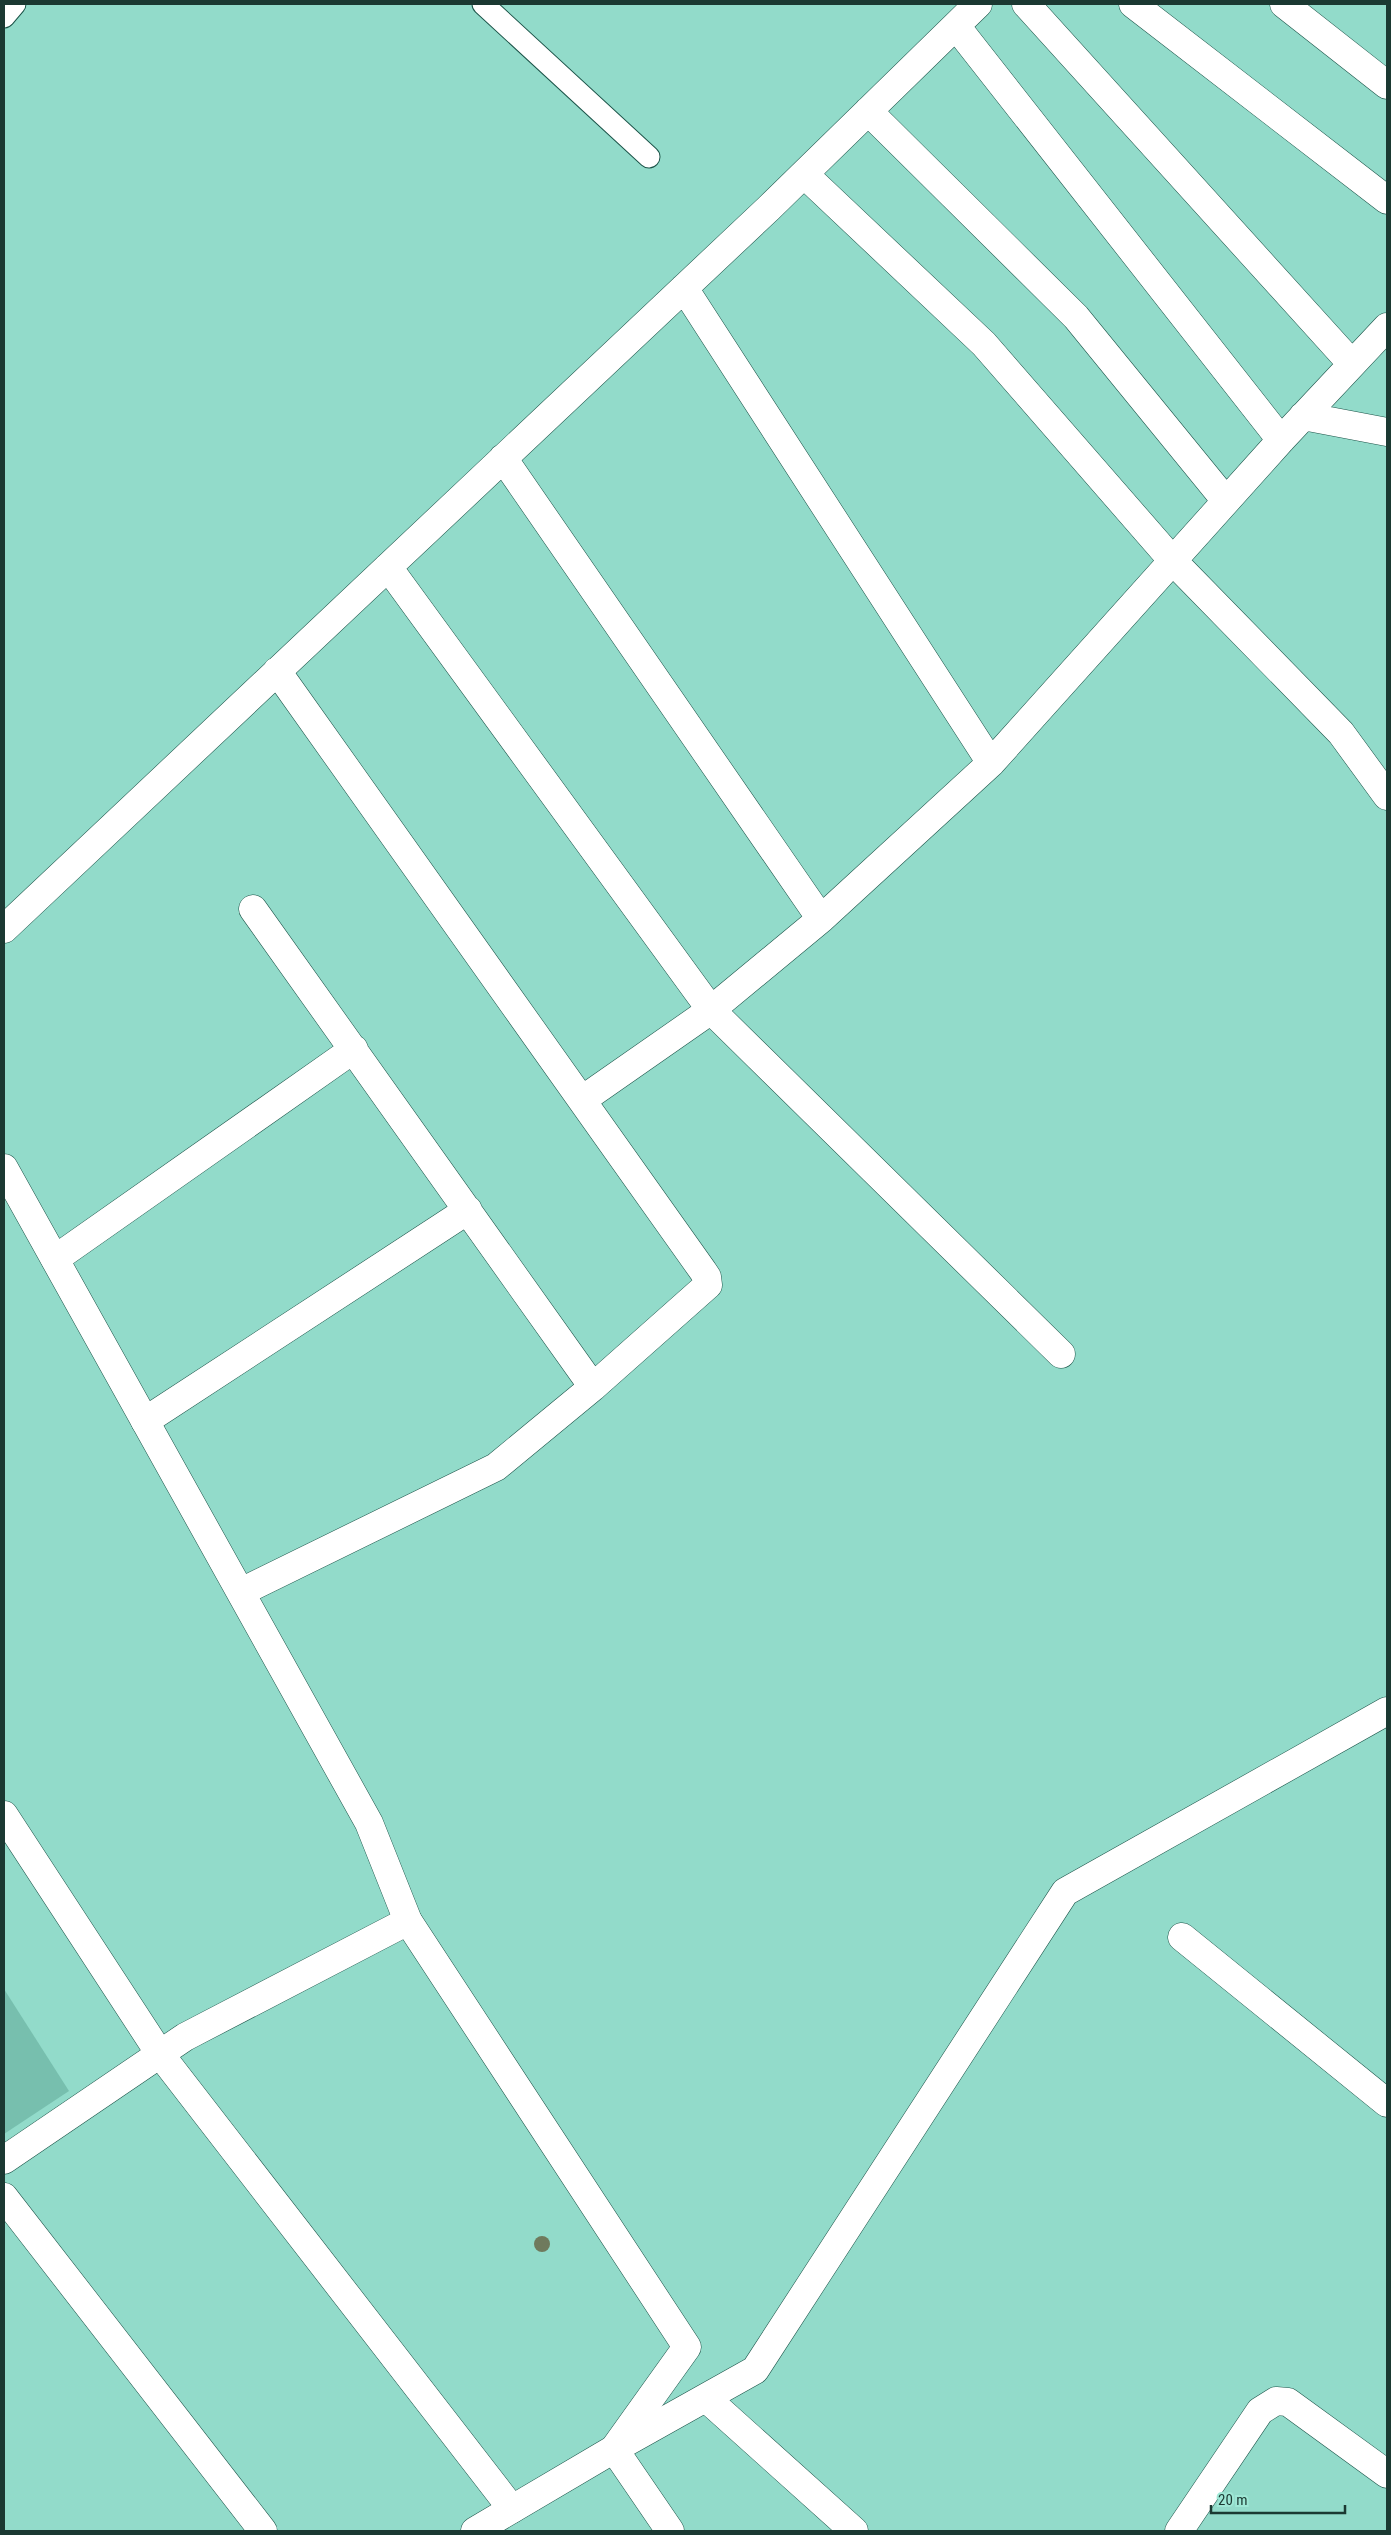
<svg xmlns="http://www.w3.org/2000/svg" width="1391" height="2535" font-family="'Roboto Condensed',sans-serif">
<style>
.building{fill:#77bfae}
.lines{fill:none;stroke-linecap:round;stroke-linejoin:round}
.service-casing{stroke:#1c5449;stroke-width:23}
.minor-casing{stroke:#1c5449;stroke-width:29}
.tertiary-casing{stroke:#1c5449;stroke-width:29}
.service{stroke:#fff;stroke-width:21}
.minor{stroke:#fff;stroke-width:28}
.tertiary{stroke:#fff;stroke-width:28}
.tree{fill:#6f7a5d}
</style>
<rect width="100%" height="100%" fill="#92dbca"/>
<path class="building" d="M 4,1989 L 69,2091 L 4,2134 Z"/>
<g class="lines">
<g class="service-casing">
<path id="service" d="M 483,4 L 649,157
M 4,17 L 15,4"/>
</g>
<g class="minor-casing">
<path id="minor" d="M 1026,4 L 1352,364
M 1133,4 L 1387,200
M 1284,4 L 1387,85
M 956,26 L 1281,440
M 868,111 L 1076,317 L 1226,501
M 804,174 L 984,344 L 1173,561 L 1341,733 L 1387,796
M 684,288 L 991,763
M 1303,416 L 1387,432
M 503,458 L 821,919
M 388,567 L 711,1010 L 1061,1354
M 253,909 L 593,1387
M 4,929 L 769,208 L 978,4
M 582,1100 L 711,1010 L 821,919 L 991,763 L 1281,440 L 1387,327
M 55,1259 L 354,1049
M 145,1421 L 468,1210
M 241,1592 L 496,1467 L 593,1387 L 708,1285 L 707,1277 L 703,1271 L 277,671
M 4,1815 L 160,2054 L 512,2509
M 1182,1937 L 1387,2103
M 4,2160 L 185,2037 L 408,1921
M 4,2197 L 263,2531
M 706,2398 L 854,2531
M 614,2449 L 755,2370 L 1065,1892 L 1387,1711
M 1179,2531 L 1260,2411 L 1276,2401 L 1288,2402 L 1387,2474"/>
</g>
<g class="tertiary-casing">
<path id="tertiary" d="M 4,1168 L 369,1823 L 408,1921 L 687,2347 L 614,2449 L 475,2531
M 614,2449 L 670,2531"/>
</g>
<use href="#service" class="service"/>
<use href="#minor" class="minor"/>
<use href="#tertiary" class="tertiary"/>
</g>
<circle class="tree" cx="542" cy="2244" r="8"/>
<rect width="1391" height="2535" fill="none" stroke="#1b3932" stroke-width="10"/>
<path d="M1211 2505v8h134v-8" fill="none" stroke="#1b3932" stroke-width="2.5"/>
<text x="1218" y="2505" font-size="15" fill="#1b3932" stroke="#9fe8d6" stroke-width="4" paint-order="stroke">20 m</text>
</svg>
